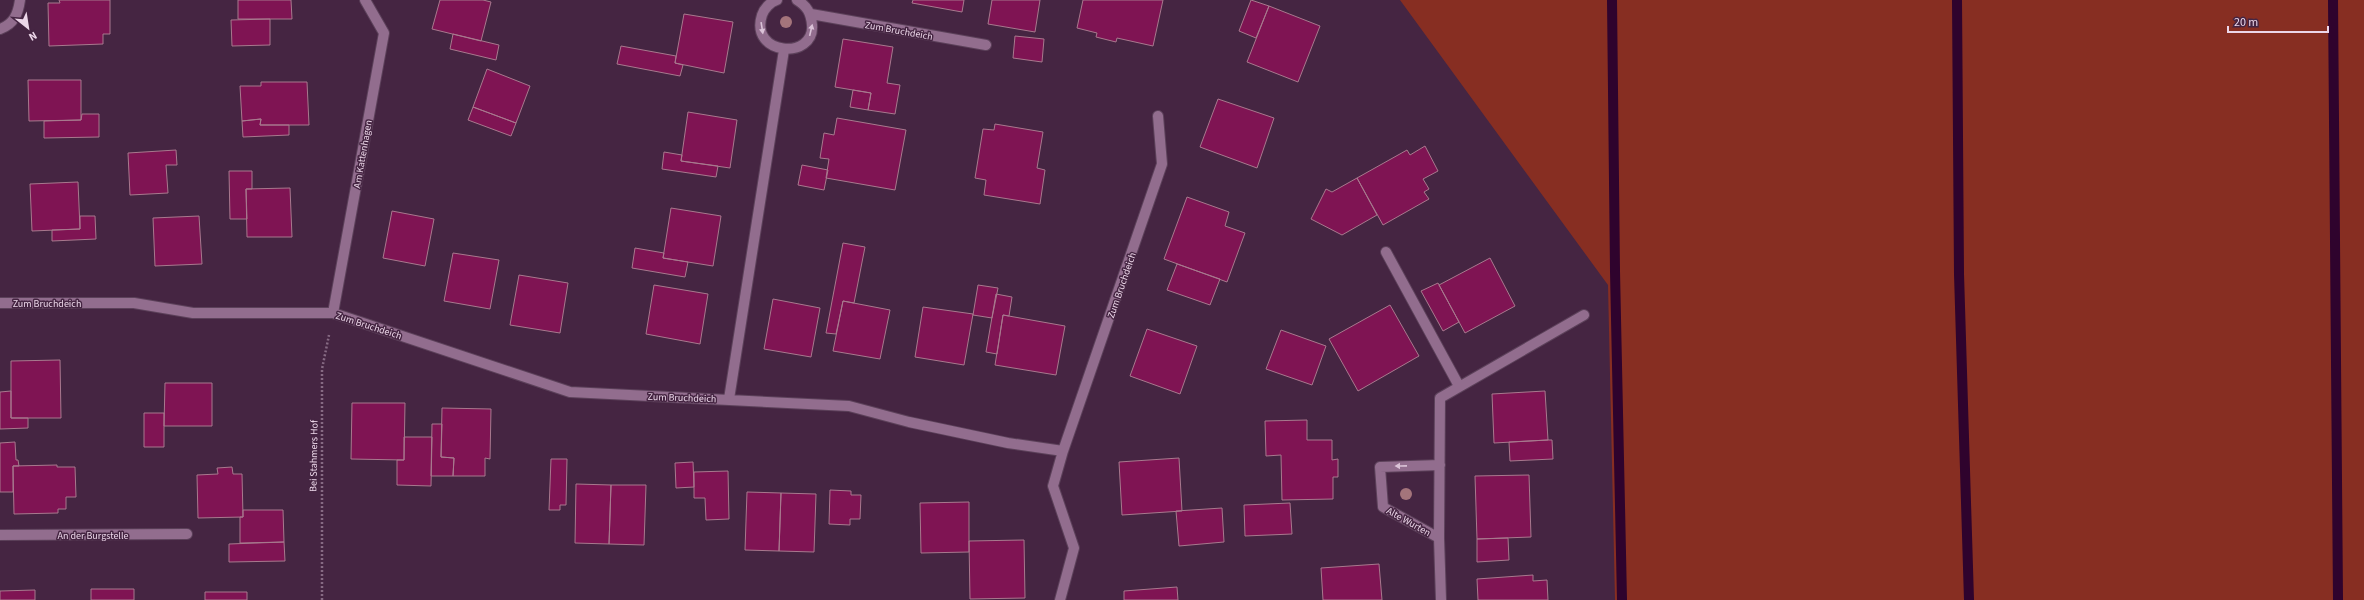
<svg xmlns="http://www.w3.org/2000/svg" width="2364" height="600" font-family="'Source Sans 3',sans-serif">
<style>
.green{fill:#872e22}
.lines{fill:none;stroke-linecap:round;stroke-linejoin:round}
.stream{stroke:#2f032d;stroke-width:10}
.building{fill:#7f1453;stroke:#a8798e}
.service-casing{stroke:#5c415a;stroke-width:12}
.minor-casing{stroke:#5c415a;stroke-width:12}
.path{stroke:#866a83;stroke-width:2.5;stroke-dasharray:2 2;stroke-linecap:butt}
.service{stroke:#926d8e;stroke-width:10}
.minor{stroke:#926d8e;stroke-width:10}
.tree{fill:#a4747b}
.oneway{fill:#dac2d7}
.labels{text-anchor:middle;stroke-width:3;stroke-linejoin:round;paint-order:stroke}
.street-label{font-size:10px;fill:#ecd7e9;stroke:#452542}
</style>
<rect width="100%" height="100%" fill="#452542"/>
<path class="green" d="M 1400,0 L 2364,0 L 2364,600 L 1615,600 L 1608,285 Z"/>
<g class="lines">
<path class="stream" d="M 1612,0 L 1615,271 L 1622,600
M 1957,0 L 1959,274 L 1969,600
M 2333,0 L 2338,600"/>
</g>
<path class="building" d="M 59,0 L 110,0 L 110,34 L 103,34 L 103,44 L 49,46 L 48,3 L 60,3 Z
M 238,0 L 291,0 L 292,19 L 238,19 Z
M 440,0 L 483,0 L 491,2 L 481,41 L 432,29 Z
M 913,0 L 964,0 L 962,12 L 912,3 Z
M 992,0 L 1040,0 L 1035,32 L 988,24 Z
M 1083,0 L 1163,0 L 1153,46 L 1117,38 L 1116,42 L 1096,37 L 1097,33 L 1077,28 Z
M 1251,0 L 1269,6 L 1256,38 L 1239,31 Z
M 1269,6 L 1320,26 L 1298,82 L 1247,62 Z
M 684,14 L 733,22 L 724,73 L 675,63 Z
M 270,19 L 270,45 L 232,46 L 231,20 Z
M 453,34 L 499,45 L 496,60 L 450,49 Z
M 1015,36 L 1044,39 L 1042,62 L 1013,58 Z
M 843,39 L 893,47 L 887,83 L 900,85 L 895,114 L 868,110 L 871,93 L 835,87 Z
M 621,46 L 676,56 L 675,63 L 683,65 L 680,76 L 617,64 Z
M 487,69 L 530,86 L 516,123 L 473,107 Z
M 28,80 L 81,80 L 81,120 L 29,121 Z
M 261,82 L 307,82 L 309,125 L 260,125 L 261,119 L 242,121 L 240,86 L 261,86 Z
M 853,90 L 871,93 L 868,110 L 850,107 Z
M 1218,99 L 1274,118 L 1257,168 L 1200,147 Z
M 473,107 L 516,123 L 511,136 L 468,120 Z
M 688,112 L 737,120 L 730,168 L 681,161 Z
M 82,114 L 99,114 L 99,137 L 44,138 L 44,121 L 81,120 Z
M 837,118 L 906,130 L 895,190 L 826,178 L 829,159 L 820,158 L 824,133 L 834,135 Z
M 261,119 L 260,125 L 289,125 L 289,135 L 243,137 L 242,121 Z
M 995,124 L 1043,132 L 1037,168 L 1045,170 L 1040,204 L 984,195 L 986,180 L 975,178 L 983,129 L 994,130 Z
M 1425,146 L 1438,171 L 1423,179 L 1429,189 L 1424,192 L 1429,199 L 1383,225 L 1357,178 L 1407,150 L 1410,155 Z
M 176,150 L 177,165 L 166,165 L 168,193 L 130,195 L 128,153 Z
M 664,152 L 682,155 L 681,161 L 718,166 L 716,177 L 662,169 Z
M 802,165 L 828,170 L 824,190 L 798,185 Z
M 229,171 L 252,171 L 252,189 L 246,189 L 247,219 L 230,219 Z
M 1357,178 L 1377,215 L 1342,235 L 1311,219 L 1326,189 L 1332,192 Z
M 78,182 L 80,229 L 32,231 L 30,184 Z
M 290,188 L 292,237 L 247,237 L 246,189 Z
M 1187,197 L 1229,212 L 1225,226 L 1245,233 L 1227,282 L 1164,259 Z
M 671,208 L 721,216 L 713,266 L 663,258 Z
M 392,211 L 434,219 L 425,266 L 383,258 Z
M 80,216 L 95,216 L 96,239 L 52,241 L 52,230 L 80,229 Z
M 199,216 L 202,264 L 155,266 L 153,218 Z
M 843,243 L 865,247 L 854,303 L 843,301 L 836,334 L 826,333 Z
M 635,248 L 664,253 L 663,258 L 688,262 L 685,277 L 632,268 Z
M 453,253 L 499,260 L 490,309 L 444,301 Z
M 1490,258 L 1515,306 L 1465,333 L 1439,285 Z
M 1177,264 L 1220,279 L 1210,305 L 1167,290 Z
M 519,275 L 568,283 L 560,333 L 510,325 Z
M 1438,283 L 1459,322 L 1443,331 L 1421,291 Z
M 654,285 L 708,294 L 700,344 L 646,334 Z
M 978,285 L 998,288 L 992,318 L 973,315 Z
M 996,294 L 1012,297 L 1009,316 L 1003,315 L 997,354 L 986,352 Z
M 773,299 L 820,308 L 811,357 L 764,349 Z
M 843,301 L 890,310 L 880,359 L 833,351 Z
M 1390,305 L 1419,356 L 1358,391 L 1329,339 Z
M 923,307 L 973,314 L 964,365 L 915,357 Z
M 1003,315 L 1065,326 L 1056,375 L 995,365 Z
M 1147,329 L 1197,346 L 1180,394 L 1130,376 Z
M 1281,330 L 1326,346 L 1312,385 L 1266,369 Z
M 60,360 L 61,418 L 11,418 L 11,361 Z
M 165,383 L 212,383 L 212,426 L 164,426 Z
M 11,391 L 11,418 L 28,418 L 28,428 L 0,429 L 0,392 Z
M 1545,391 L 1548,440 L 1494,443 L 1492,394 Z
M 352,403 L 405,403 L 404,460 L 351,459 Z
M 442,408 L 491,409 L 490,459 L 485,458 L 485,476 L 453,476 L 454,458 L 441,457 Z
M 144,413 L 164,413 L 164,447 L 144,447 Z
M 1307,420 L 1307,440 L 1332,440 L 1332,460 L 1338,459 L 1338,477 L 1333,477 L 1333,499 L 1282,500 L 1281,455 L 1266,456 L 1265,421 Z
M 432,424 L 442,424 L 441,457 L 454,458 L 453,476 L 431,476 Z
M 404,437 L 432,437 L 431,486 L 397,485 L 397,460 L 404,460 Z
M 1548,440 L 1552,440 L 1553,459 L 1510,461 L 1509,442 Z
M 15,442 L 16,460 L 18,460 L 19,466 L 13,466 L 13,492 L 0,492 L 0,443 Z
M 1179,458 L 1182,511 L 1122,515 L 1119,462 Z
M 551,459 L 567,459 L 566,505 L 560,505 L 560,510 L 549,510 Z
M 693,462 L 694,487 L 676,488 L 675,463 Z
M 57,465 L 57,467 L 75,467 L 76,497 L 66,497 L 66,509 L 58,509 L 58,513 L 14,514 L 13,466 Z
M 232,467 L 233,474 L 242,474 L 243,517 L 198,518 L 197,475 L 218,474 L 217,468 Z
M 728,471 L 729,519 L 706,520 L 705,498 L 694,498 L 694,472 Z
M 1529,475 L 1531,537 L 1477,539 L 1475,476 Z
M 576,484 L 611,485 L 609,544 L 575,543 Z
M 611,485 L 646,485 L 644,545 L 609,544 Z
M 830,490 L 851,491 L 851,495 L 861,495 L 860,519 L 850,519 L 850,525 L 829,524 Z
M 747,492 L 781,493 L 779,551 L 745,550 Z
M 781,493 L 816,494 L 814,552 L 779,551 Z
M 969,502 L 969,552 L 921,553 L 920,503 Z
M 1290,503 L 1292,534 L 1245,536 L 1244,505 Z
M 1222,508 L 1224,542 L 1179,546 L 1176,511 Z
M 243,510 L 283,510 L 284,542 L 240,543 L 240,517 L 243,517 Z
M 1508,538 L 1509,560 L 1477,562 L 1477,539 Z
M 1024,540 L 1025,598 L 970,599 L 969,541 Z
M 284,542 L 285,561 L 229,562 L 229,544 Z
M 1379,564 L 1382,600 L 1323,600 L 1321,568 Z
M 1533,575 L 1533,581 L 1547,580 L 1548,600 L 1478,600 L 1477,579 Z
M 1177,587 L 1178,600 L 1124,600 L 1124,591 Z
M 91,589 L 134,589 L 134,600 L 91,600 Z
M 35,590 L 35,600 L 0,600 L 0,591 Z
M 205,592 L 247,592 L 247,600 L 205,600 Z"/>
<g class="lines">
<g class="service-casing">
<path id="service" d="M 0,535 L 187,534"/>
</g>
<g class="minor-casing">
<path id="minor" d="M 777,0 C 770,2 764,9 762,15 C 749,56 815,60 812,25 C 811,13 807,6 797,0
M 811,14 L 986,45
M 0,29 C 14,24 18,14 20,0
M 1386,252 L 1459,386
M 0,303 L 134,303 L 193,313 L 333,313 L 570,392 L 849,406 L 909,422 L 1008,443 L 1063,451 L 1053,486 L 1074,548 L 1060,600
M 333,313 L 384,33 L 365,0
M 729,399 L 784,50
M 1063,451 L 1162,164 L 1158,116
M 1439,538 L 1383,507 L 1380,467 L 1440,465
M 1441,600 L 1439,538 L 1440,398 L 1584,315"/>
</g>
<path class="path" d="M 322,600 L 322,369 L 329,335"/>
<use href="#service" class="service"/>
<use href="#minor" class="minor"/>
</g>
<g class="tree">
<circle cx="786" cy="22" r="6"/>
<circle cx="1406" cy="494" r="6"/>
</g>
<defs><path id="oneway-solid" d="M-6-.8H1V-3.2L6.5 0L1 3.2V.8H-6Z"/></defs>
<g class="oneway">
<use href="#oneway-solid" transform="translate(762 28) rotate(81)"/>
<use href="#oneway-solid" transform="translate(811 30) rotate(-77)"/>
<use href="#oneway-solid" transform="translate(1401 466) rotate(179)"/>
</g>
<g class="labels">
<g class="street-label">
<text transform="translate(899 30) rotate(10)" y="4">Zum Bruchdeich</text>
<text transform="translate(362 154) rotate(-80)" y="4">Am Kattenhagen</text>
<text transform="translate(1121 285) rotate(-71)" y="4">Zum Bruchdeich</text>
<text x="47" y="307">Zum Bruchdeich</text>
<text transform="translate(369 325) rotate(18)" y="4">Zum Bruchdeich</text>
<text transform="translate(682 397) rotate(2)" y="4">Zum Bruchdeich</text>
<text transform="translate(313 456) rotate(-89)" y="4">Bei Stahmers Hof</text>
<text transform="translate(1409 521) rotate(29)" y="4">Alte Wurten</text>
<text x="93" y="539">An der Burgstelle</text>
</g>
</g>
<g transform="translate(28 28) rotate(150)" stroke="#452542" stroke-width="3" paint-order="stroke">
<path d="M0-3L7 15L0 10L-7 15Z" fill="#ecd7e9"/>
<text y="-6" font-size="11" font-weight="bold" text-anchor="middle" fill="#ecd7e9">N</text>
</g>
<path d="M2228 26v6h100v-6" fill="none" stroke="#ecd7e9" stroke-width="2"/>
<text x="2234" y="26" font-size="12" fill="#ecd7e9" stroke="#452542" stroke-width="3" paint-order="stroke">20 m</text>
</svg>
